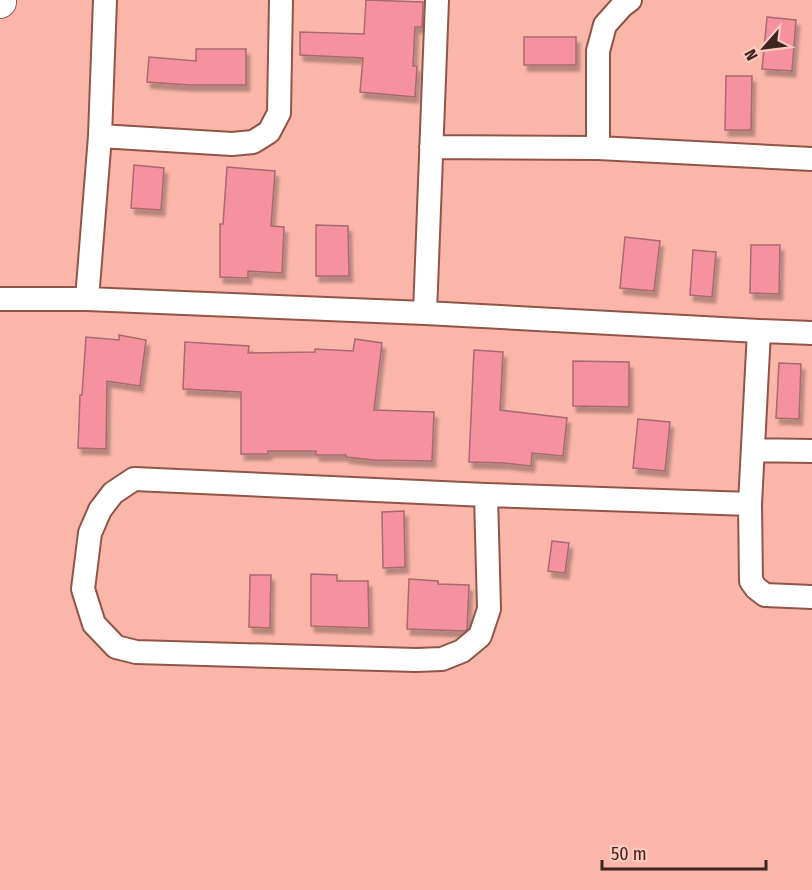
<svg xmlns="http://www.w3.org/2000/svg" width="812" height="890" font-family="'Fira Sans Condensed',sans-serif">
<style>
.building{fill:#f5929e;stroke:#a86970;stroke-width:1.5;filter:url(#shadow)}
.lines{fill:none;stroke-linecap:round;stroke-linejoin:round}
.minor-casing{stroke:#905549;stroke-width:26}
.secondary-casing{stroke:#905549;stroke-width:34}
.minor{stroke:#fff;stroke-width:22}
.secondary{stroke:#fff;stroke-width:32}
</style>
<defs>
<filter id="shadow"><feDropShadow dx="3.5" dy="6" stdDeviation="1.5" flood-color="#0004"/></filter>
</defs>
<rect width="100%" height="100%" fill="#fab7a9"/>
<path class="building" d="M 366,0 L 423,2 L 422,27 L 415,27 L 413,66 L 417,66 L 415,97 L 360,92 L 363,58 L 300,55 L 300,32 L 364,34 Z
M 767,17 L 796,20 L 792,71 L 762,69 Z
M 524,37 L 576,37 L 576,65 L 524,65 Z
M 196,49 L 246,49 L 246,85 L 190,85 L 147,82 L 149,57 L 196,61 Z
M 726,76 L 752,76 L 751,130 L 725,130 Z
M 134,165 L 164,168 L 161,210 L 131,208 Z
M 227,167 L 275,171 L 271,226 L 284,227 L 282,273 L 248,271 L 248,278 L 220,277 L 220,224 L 223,224 Z
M 316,225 L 348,226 L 349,276 L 316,276 Z
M 625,237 L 660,241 L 654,291 L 620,288 Z
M 751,245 L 780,245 L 779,294 L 750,293 Z
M 693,250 L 716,252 L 712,297 L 690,295 Z
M 119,335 L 146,340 L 140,386 L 107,381 L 106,449 L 78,448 L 80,395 L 82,395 L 86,337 L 119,340 Z
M 355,339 L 382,343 L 374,410 L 434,412 L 432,461 L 374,460 L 346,457 L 346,455 L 316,455 L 316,451 L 268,451 L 268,454 L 241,454 L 241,392 L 183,389 L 185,342 L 249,346 L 248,353 L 315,352 L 315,349 L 353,351 Z
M 474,350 L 503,352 L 500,410 L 567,418 L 563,456 L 532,453 L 531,466 L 504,463 L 469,462 Z
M 573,361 L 629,362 L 629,407 L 573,406 Z
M 779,363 L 801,364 L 799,419 L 776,418 Z
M 638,419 L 670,422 L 665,471 L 633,468 Z
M 404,511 L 405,567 L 383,568 L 382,512 Z
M 552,541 L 569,543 L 565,573 L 548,571 Z
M 311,574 L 337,575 L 337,581 L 368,581 L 369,628 L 311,626 Z
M 250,575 L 271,575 L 270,628 L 249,627 Z
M 409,579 L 438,581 L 438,584 L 469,585 L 467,629 L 465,631 L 407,629 Z"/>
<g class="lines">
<g class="minor-casing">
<path id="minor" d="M 100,136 L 232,144 L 253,142 L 269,132 L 279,113 L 281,0
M 431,147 L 598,148 L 812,159
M 598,148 L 598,51 L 605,25 L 622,6 L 630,0
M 0,299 L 87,299 L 425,313 L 759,331 L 812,333
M 87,299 L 100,136 L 105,0
M 425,313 L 437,0
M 759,331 L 750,504 L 751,581 L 756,588 L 765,595 L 812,597
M 753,450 L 812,451
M 486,495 L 489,609 L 480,636 L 462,651 L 442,659 L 416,660 L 136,652 L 116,647 L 94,624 L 83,589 L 90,533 L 100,510 L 113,493 L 134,479 L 486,495 L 750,504"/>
</g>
<g class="secondary-casing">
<path id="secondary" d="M 0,2 L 0,0"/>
</g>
<use href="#minor" class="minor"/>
<use href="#secondary" class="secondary"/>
</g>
<g transform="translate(764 48) rotate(242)" stroke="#ffc8bc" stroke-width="4.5" paint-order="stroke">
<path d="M0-4.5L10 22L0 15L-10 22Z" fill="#3f2520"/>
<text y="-9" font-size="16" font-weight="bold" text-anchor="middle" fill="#3f2520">N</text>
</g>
<path d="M602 860v9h164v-9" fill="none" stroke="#3f2520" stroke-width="3"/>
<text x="611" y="860" font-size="18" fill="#3f2520" stroke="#ffc8bc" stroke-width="4.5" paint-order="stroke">50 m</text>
</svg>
